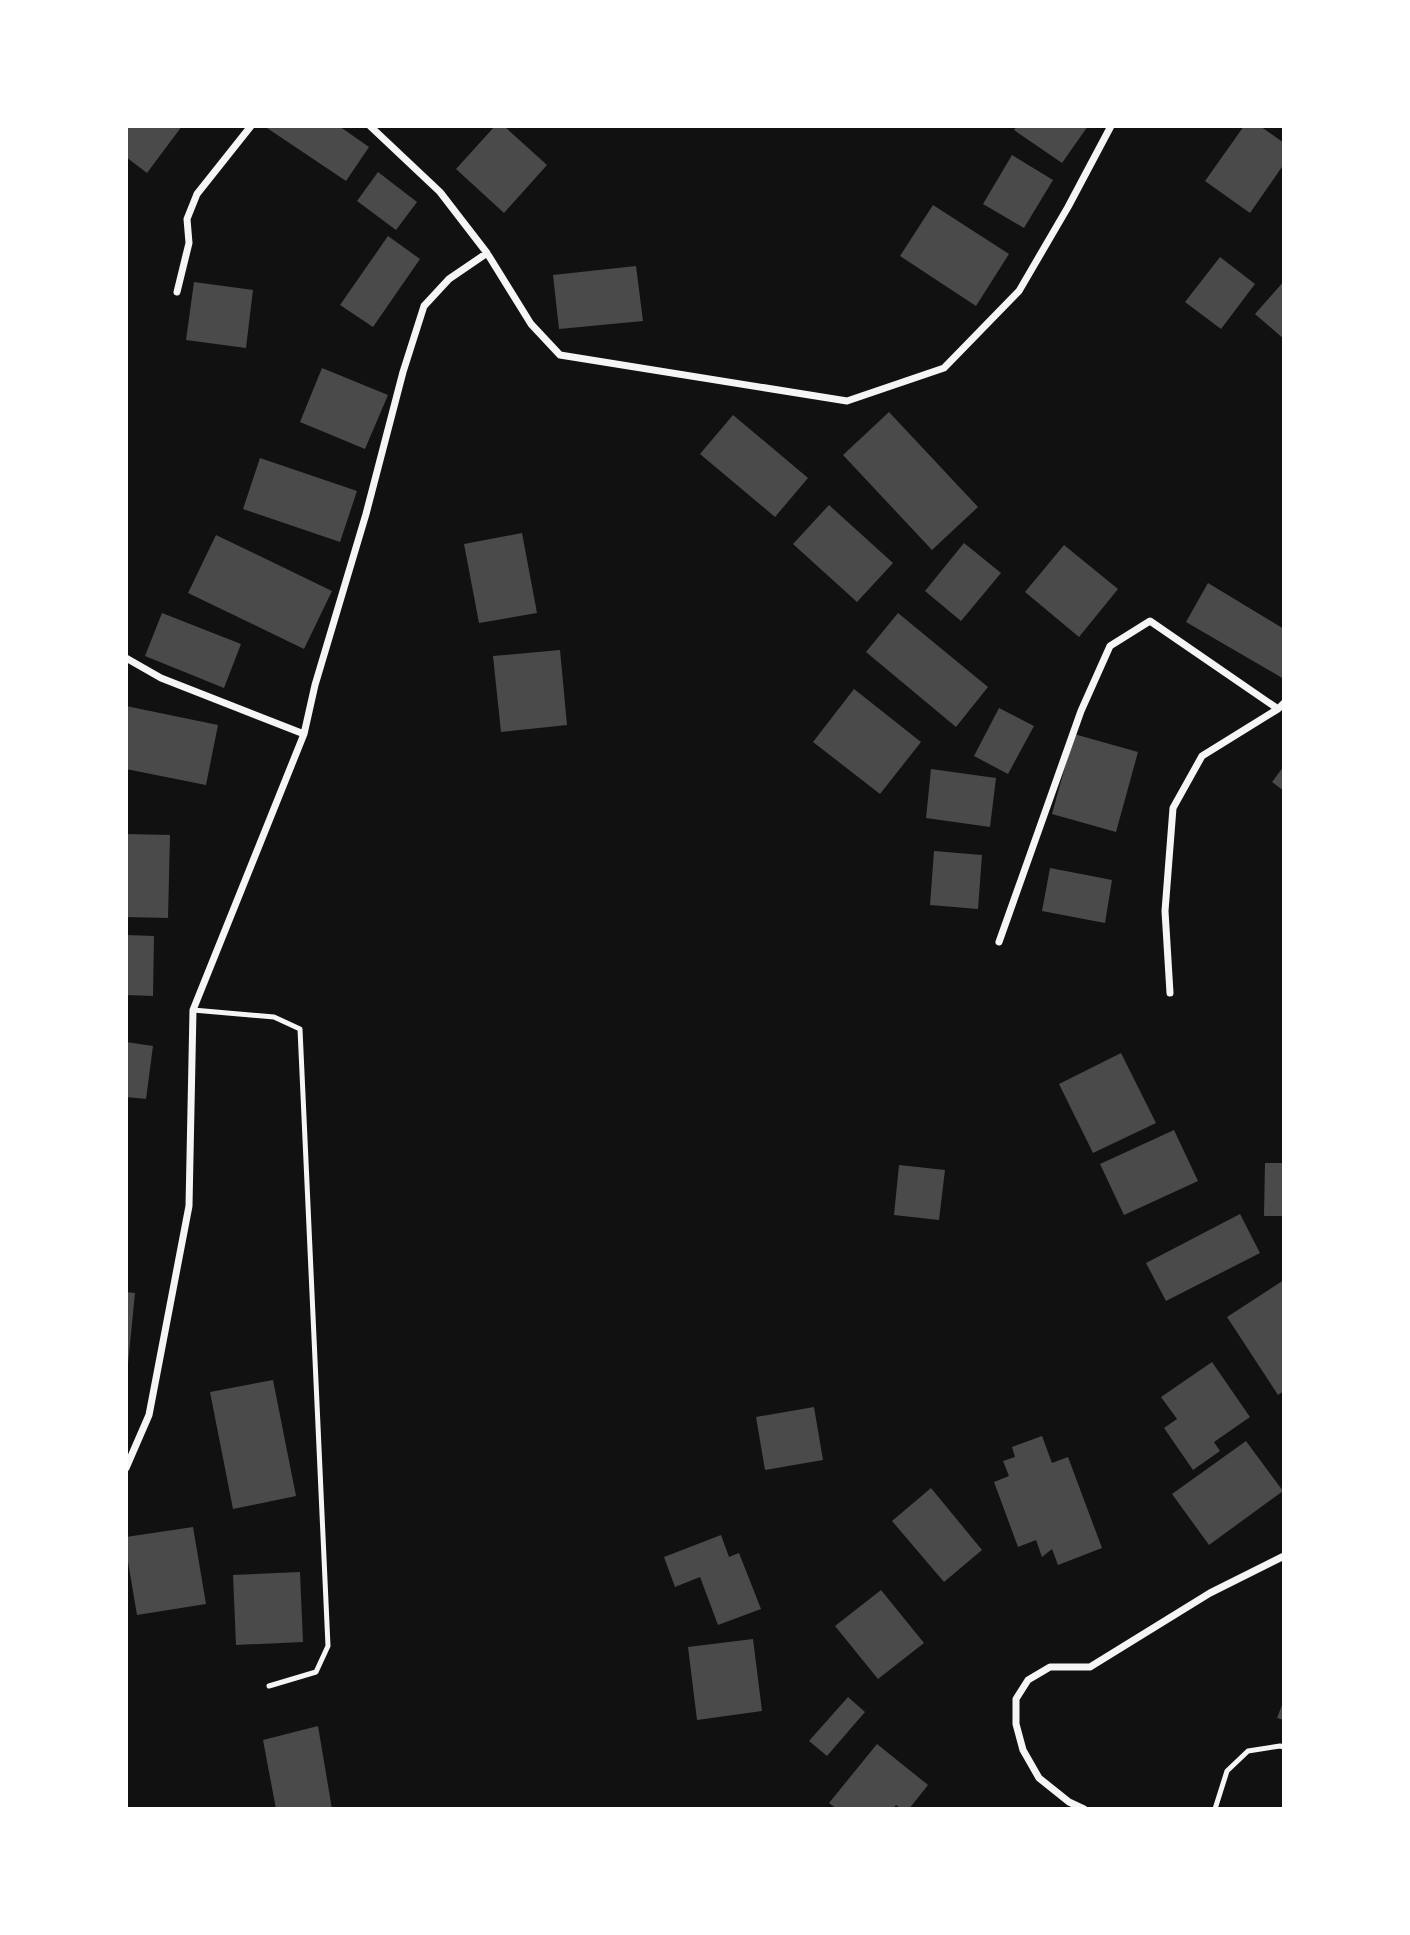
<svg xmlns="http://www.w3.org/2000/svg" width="1410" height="1935" font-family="Arial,sans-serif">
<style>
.building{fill:#4a4a4a}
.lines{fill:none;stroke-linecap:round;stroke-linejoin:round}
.service{stroke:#f5f5f5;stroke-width:5}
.minor{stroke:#f5f5f5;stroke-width:7}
</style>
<rect width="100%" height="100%" fill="#111"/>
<path class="building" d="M 126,126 L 182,126 L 147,173 L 126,157 Z
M 264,126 L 339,126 L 369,147 L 346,181 Z
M 495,126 L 504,126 L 547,165 L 504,213 L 456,169 Z
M 1017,126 L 1088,126 L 1062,163 L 1014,130 Z
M 1244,126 L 1260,126 L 1284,143 L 1284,164 L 1250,213 L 1205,181 Z
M 1012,155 L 1053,180 L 1024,228 L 983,204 Z
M 378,172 L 417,202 L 396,230 L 357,201 Z
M 933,205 L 1009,254 L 976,306 L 900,256 Z
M 388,236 L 420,259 L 373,327 L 340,305 Z
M 1220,257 L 1255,284 L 1221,329 L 1185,302 Z
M 636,266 L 643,321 L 559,329 L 553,275 Z
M 1284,281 L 1284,339 L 1255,314 Z
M 194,282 L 253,290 L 246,348 L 186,340 Z
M 322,368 L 388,395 L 365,449 L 300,422 Z
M 889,412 L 978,507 L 932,550 L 843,455 Z
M 733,415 L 808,478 L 775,517 L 700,454 Z
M 260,458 L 357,491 L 340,542 L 243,509 Z
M 829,505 L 893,563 L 857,602 L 793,544 Z
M 522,533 L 537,613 L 479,623 L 464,544 Z
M 216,535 L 332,591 L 304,649 L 188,593 Z
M 964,543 L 1001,573 L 961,621 L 925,591 Z
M 1064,545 L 1118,589 L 1079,637 L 1025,592 Z
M 1208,583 L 1284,629 L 1284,679 L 1186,622 Z
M 162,613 L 241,644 L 224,688 L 145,656 Z
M 898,613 L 988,687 L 956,727 L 866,652 Z
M 560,650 L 567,725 L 501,732 L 493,656 Z
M 854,689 L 921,742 L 880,794 L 813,742 Z
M 126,706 L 218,725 L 206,785 L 126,769 Z
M 999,708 L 1034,726 L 1008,774 L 974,756 Z
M 1074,734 L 1138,752 L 1116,832 L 1052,814 Z
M 1284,766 L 1284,791 L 1272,782 Z
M 931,769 L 996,778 L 990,827 L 926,818 Z
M 126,834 L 170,835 L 168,918 L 126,917 Z
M 934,851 L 982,855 L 978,909 L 930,905 Z
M 1050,868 L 1112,880 L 1105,923 L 1042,911 Z
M 126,935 L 154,936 L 153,996 L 126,995 Z
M 126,1042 L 153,1046 L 146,1099 L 126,1097 Z
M 1121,1053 L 1156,1123 L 1093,1153 L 1059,1084 Z
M 1174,1130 L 1198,1181 L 1124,1215 L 1100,1164 Z
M 1265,1163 L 1284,1163 L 1284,1216 L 1264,1216 Z
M 899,1165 L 945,1170 L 939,1220 L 894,1215 Z
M 1240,1214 L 1260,1253 L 1166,1301 L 1146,1263 Z
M 1284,1280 L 1284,1391 L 1278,1395 L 1227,1317 Z
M 126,1292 L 135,1293 L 128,1364 L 126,1364 Z
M 1212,1362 L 1250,1417 L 1214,1442 L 1220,1451 L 1193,1470 L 1164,1428 L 1177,1419 L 1161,1397 Z
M 273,1380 L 296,1496 L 233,1509 L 210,1392 Z
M 814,1407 L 823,1460 L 765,1470 L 756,1417 Z
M 1042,1436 L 1052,1463 L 1068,1457 L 1102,1548 L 1058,1565 L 1052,1549 L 1042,1557 L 1036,1540 L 1018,1547 L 994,1482 L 1009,1476 L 1003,1461 L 1015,1457 L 1012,1447 Z
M 1246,1441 L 1283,1491 L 1209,1545 L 1172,1494 Z
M 931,1488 L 982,1550 L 944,1582 L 892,1521 Z
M 193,1527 L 206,1604 L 137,1615 L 126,1550 L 126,1537 Z
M 721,1535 L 729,1557 L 739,1553 L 761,1609 L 718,1625 L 700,1577 L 675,1587 L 664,1557 Z
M 300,1572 L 303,1642 L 236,1645 L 233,1575 Z
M 881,1590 L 924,1643 L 878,1679 L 835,1626 Z
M 753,1639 L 762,1711 L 697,1720 L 688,1647 Z
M 848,1697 L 865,1712 L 827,1756 L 809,1741 Z
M 1284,1700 L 1284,1720 L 1277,1718 Z
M 318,1726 L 332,1809 L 276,1809 L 263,1740 Z
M 877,1744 L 928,1785 L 909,1809 L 901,1809 L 896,1805 L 893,1809 L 837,1809 L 829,1803 Z"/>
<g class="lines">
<path class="service" d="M 193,1010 L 274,1017 L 300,1029 L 328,1646 L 316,1672 L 269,1686
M 1215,1809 L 1227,1771 L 1248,1751 L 1280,1746 L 1284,1747"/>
<path class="minor" d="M 370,126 L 440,192 L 487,253
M 177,292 L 189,243 L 187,219 L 197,194 L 251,126
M 126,658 L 161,678 L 304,734
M 999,942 L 1081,711 L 1110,646 L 1150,621 L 1278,709 L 1284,703
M 1170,993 L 1165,911 L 1173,808 L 1202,756 L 1278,709
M 126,1468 L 149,1415 L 189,1206 L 193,1010 L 304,734 L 315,685 L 366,514 L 403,372 L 424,306 L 449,279 L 487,253 L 531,324 L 560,355 L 847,401 L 944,368 L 1019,291 L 1068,207 L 1111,126
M 1084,1809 L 1069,1802 L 1039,1778 L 1023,1750 L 1016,1724 L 1016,1699 L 1028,1680 L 1050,1667 L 1090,1667 L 1210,1593 L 1284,1556"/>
</g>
<rect width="1410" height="1935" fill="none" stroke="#ffffff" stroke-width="256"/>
</svg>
